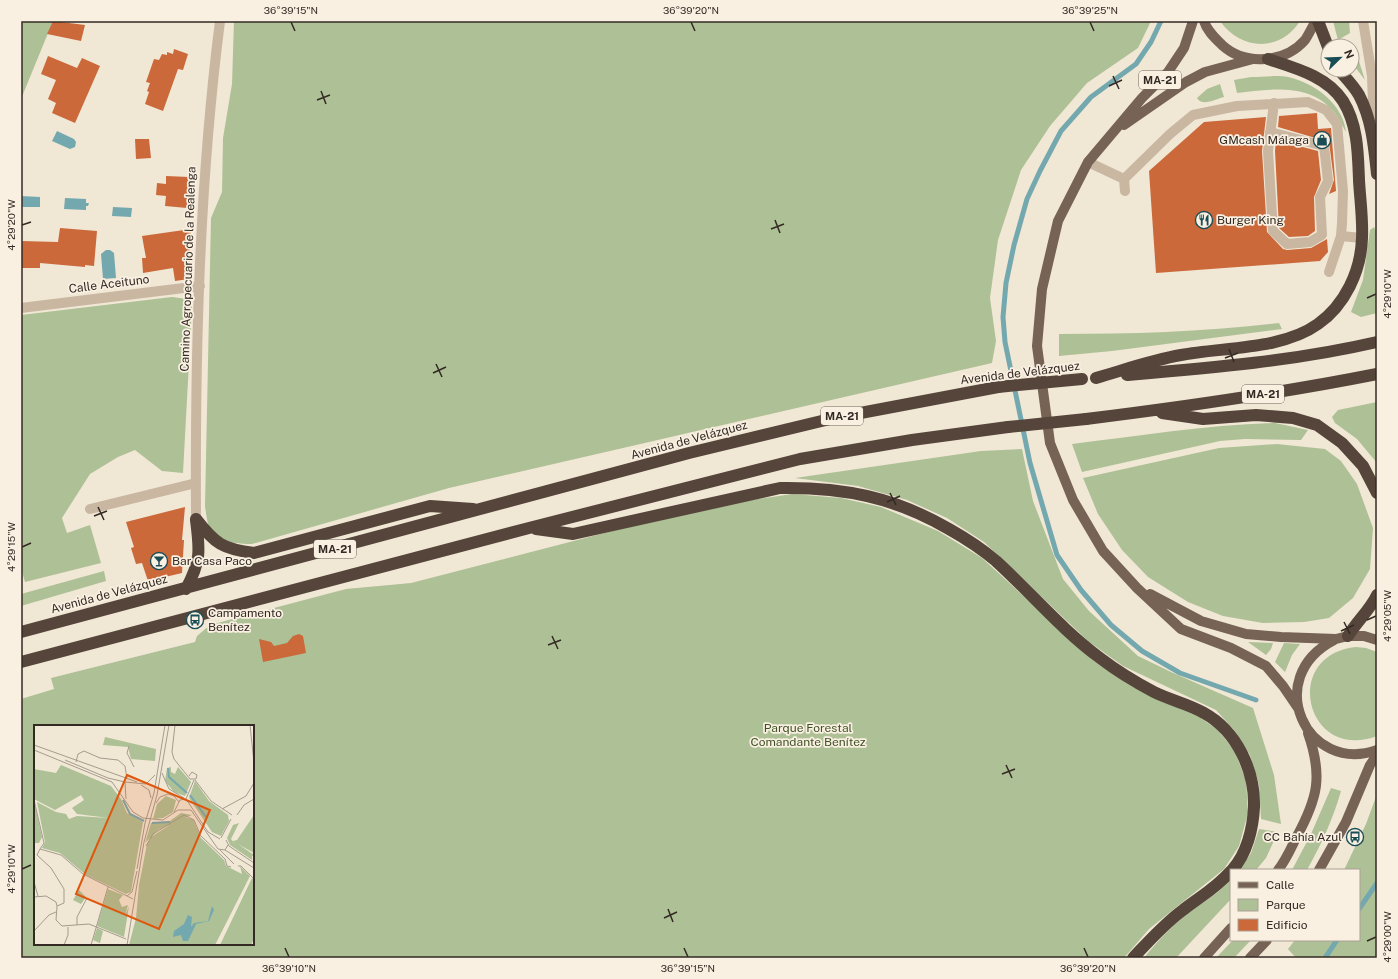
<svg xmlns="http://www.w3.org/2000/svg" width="1398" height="979" font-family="'Public Sans',sans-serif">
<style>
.green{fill:#aec096;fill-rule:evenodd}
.water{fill:#74a8af}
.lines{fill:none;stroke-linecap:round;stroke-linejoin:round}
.stream{stroke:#74a8af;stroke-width:5}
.building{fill:#cb693a}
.minor{stroke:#c9b7a2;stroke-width:10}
.major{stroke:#766355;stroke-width:10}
.highway{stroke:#55453b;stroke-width:12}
.highway-bridge{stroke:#55453b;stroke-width:12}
.ticks{fill:none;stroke:#332a24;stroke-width:1.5}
.labels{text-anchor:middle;stroke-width:3.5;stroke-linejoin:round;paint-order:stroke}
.shield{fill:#f9f0e2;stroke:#6e655d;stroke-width:1}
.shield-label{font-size:11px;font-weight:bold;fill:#332a24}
.poi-label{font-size:12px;fill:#332a24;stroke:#f9f0e2;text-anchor:start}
.street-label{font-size:12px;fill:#332a24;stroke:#f9f0e2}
.park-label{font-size:12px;fill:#3f5227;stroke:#f9f0e2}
.inset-river{fill:none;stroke:#74a8af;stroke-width:2}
.inset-road{fill:none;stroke:#a59b8e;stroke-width:1}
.view{fill:#df570d;fill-opacity:0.15;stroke:#df570d;stroke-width:2}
.inset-edge{fill:none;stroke:#332a24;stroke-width:2}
.neatline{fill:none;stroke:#332a24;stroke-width:1.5}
.ticks-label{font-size:10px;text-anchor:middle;fill:#332a24}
</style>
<rect width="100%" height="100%" fill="#f1e7d5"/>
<path class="green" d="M 21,21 L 53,21 L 21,99 Z
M 234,21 L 1151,21 L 1138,48 L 1087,83 L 1050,126 L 1021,170 L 998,240 L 990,298 L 996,341 L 992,363 L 449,488 L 252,544 C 239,544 216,542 209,528 C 207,521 206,513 205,506 L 211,218 L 222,192 L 223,138 L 232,84 Z
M 1220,21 L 1300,21 C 1280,53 1240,50 1220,21 Z
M 1333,21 L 1349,21 L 1350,33 L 1338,40 Z
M 1354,46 L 1365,80 L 1352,63 L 1352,48 Z
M 1251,77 C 1263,77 1277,75 1288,77 C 1315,83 1343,104 1346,132 C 1342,126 1339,117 1333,111 C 1310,83 1269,89 1237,93 L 1234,80 Z
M 1220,84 L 1224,97 C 1216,99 1202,107 1197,98 L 1207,89 Z
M 1374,227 L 1377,233 L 1377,313 L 1361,317 L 1351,312 L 1363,280 L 1370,230 Z
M 172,297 L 187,299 L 192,307 L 183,473 L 162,471 L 135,450 L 118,457 L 90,474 L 62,518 L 67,533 L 90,525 L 101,563 L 25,582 L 21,568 L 21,315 Z
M 1279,323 L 1282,329 L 1112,351 L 1059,356 L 1059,334 C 1133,334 1206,332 1279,323 Z
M 1377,402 L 1377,463 L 1357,439 L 1335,423 L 1332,417 L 1338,410 Z
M 1275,423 L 1308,430 L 1301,440 L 1245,439 L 1220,441 L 1082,472 L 1072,444 C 1139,436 1207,425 1275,423 Z
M 1277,444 L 1325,449 L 1341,461 L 1357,484 L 1373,528 L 1370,569 L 1353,598 L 1329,618 L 1304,622 L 1263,623 L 1223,616 L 1188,602 L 1148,577 L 1122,550 L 1098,514 L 1083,478 L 1219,448 Z
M 1022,449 L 1033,501 L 1063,579 L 1089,611 L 1138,656 L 1171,672 L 1253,708 L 1274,775 L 1281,824 L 1261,819 L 1259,784 L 1250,755 L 1235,731 L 1216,710 L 1123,666 L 1088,641 L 984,542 L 947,518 L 907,500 L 858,486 L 795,478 L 981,451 Z
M 792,494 L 841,498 L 881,507 L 938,531 L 982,558 L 1094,661 L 1133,687 L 1199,717 L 1217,729 L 1234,750 L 1246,780 L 1248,813 L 1239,846 L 1224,869 L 1149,929 L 1124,958 L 21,958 L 21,699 L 54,689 L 51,678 L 195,642 L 197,636 L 210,625 L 346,589 L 411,583 L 616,530 L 744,501 ZM 35,726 L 253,726 L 253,944 L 35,944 Z
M 104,571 L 106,581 L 21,606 L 21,594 Z
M 1248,642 L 1273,643 L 1271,649 L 1266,655 Z
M 1284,643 L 1300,644 L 1292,655 L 1285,672 L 1275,662 Z
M 1356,647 L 1366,648 L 1377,652 L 1377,736 C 1306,763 1280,655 1356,647 Z
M 1331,788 L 1341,791 C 1333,819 1321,845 1307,870 L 1292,870 L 1311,834 Z
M 1377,794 L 1377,958 L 1296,958 L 1288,949 L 1295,940 L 1359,940 L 1359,870 L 1344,870 L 1366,824 Z
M 1259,829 L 1278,832 L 1266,858 L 1256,870 L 1239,870 L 1251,853 Z
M 1231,880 L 1231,899 L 1176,958 L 1144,958 C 1158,940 1174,924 1192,910 C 1206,901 1219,892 1231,880 Z
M 1233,940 L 1251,940 L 1234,958 L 1216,958 Z"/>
<path class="water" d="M 57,131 L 74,139 L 76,142 L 75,147 L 70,149 L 52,141 Z
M 21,196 L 40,197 L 40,207 L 21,207 Z
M 65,198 L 86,199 L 86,203 L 89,203 L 88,206 L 86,206 L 86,210 L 64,209 Z
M 113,207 L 132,208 L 131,217 L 112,216 Z
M 106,250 L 110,250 L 114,253 L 116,278 L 103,279 L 101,254 Z"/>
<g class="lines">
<path class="stream" d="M 1161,21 L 1151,42 L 1136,64 L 1091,97 L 1061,131 L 1040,171 L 1027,199 L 1014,245 L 1006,283 L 1003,317 L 1005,342 L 1030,463 L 1057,555 L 1081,590 L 1111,625 L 1142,651 L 1180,673 L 1256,700
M 1359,909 L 1377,883
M 1325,958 L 1337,940"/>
</g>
<path class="building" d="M 53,21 L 85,25 L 81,41 L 47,34 Z
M 174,49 L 188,54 L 183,70 L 178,69 L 163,111 L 145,104 L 149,92 L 147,91 L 150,83 L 146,82 L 154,59 L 159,60 L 162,54 L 167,55 L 167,52 L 173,54 Z
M 48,56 L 77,68 L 82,58 L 100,66 L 75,123 L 52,113 L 56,103 L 48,99 L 56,80 L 41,74 Z
M 1317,113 L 1318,129 L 1331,128 L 1336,191 L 1329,194 L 1334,180 L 1329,142 L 1278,127 L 1279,116 Z
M 1266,117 L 1262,151 L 1267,232 L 1283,249 L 1287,250 L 1311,248 L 1327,239 L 1328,252 L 1320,261 L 1156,273 L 1149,171 L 1204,122 Z
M 135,139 L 149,139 L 151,158 L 136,159 Z
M 1276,140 L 1318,151 L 1321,180 L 1314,197 L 1315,231 L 1308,236 L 1289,237 L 1279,228 L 1275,151 Z
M 166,176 L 189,177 L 188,187 L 194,187 L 193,199 L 188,198 L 187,208 L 165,206 L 166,196 L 156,195 L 157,183 L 166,184 Z
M 60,228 L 97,231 L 94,266 L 85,265 L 85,267 L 40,263 L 40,268 L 21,268 L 21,241 L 58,242 Z
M 191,229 L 189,279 L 175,281 L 173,268 L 143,273 L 142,258 L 146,258 L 142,236 Z
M 185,507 L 182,540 L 184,540 L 182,573 L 148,581 L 142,563 L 136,564 L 131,548 L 134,547 L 126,522 Z
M 299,634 L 303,636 L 306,653 L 263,662 L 259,639 L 271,642 L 274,646 L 287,643 L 293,636 Z"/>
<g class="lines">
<path class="minor" d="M 1363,21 L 1372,76 L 1374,130
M 1270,132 L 1324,146 L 1328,181 L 1320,197 L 1322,235 L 1310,242 L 1287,244 L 1273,231 L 1268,151 L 1274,103
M 1088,162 L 1124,179
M 1124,179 L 1170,134 L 1193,115 L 1237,106 L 1308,102 L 1326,110 L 1337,124 L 1343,191 L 1342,223 L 1341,236 L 1329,272
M 1124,179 L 1125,191
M 1341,236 L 1362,238
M 21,308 L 200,286
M 90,509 L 196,483
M 196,519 C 195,353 199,186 220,21"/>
<path class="major" d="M 1193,21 L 1184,48 L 1168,72 L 1142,98 L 1088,162 L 1058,221 L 1042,289 L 1037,346 L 1050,443 L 1073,500 L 1103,551 L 1137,588 L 1181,629 L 1231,648 L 1266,666 L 1283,686 L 1298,708
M 1204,21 C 1207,31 1215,38 1222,45 C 1245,66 1285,63 1305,40 C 1309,34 1312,27 1316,21
M 1124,125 L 1186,82 L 1205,72 L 1253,59
M 1150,594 L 1201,621 L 1246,634 L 1281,637 L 1336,639 L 1348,636 L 1364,636 L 1377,640
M 1334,640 C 1261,678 1307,775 1377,750
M 1278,870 C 1286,860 1291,848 1296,838 C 1318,798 1323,776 1308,733
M 1319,870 L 1346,822 L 1370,765 L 1377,755
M 1204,958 L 1231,928
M 1250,958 L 1267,940"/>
<path class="highway" d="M 1318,21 L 1328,47
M 1339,70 C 1346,78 1354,86 1359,95 C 1372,120 1374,146 1377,174
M 1127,375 C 1210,368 1295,361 1377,342
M 1096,378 C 1124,370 1152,360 1181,355 C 1223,347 1282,350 1318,324 C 1345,305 1361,271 1362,238 C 1363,219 1360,199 1359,180 C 1358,154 1358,125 1343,101 C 1327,76 1295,68 1268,59
M 1162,413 L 1203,419 L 1256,415 L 1293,418 L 1317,425 L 1342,443 L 1363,466 L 1377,493
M 1086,419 C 1183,407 1281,393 1377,374
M 196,519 C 215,544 223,549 254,553 L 430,506 L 473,509
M 536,529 L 573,534 L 780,488 C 843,487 894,497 949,529 C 965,538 982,549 996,561 C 1031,593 1062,630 1100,658 C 1117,671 1135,682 1154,692 C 1170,700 1189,704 1204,713 C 1237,731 1255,771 1254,807 C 1253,828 1247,854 1232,870
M 186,589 C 201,561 200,551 196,520
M 21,632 L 689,453 L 834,418 L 998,387
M 1348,636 C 1357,621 1370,610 1377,595
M 21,662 L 529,528 L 800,459 L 912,440 L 1008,427
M 1133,958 C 1149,941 1164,924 1183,910 C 1201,896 1215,889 1231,871"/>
<path class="highway-bridge" d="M 998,387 L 1082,379
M 1008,427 L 1086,419"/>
</g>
<path class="ticks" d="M 291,22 L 295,31M 691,22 L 695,31M 1090,22 L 1094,31M 1113,76 L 1119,89M 1109,86 L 1122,80M 321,91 L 326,104M 317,100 L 330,95M 775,220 L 780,233M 22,225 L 31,222M 771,229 L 784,224M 1367,298 L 1376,294M 1229,349 L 1234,362M 1225,358 L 1238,353M 436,364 L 442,377M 433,373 L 446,367M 890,493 L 896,505M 887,502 L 900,496M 98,507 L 104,520M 94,516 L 107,511M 22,547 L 31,543M 1367,620 L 1376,616M 1344,622 L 1350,634M 1341,631 L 1354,625M 552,636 L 558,649M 548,645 L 561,640M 1006,765 L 1012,778M 1002,774 L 1015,769M 22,869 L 31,865M 668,909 L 673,922M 664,918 L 677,912M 1367,941 L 1376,937M 285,948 L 289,957M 684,948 L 688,957M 1084,948 L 1088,957"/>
<defs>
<g id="shop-ring" transform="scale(0.9)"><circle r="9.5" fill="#f9f0e2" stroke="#194d56" stroke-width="1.5"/><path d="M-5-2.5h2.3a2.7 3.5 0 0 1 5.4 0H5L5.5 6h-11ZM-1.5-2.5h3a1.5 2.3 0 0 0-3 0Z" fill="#194d56"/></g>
<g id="restaurant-ring" transform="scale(0.9)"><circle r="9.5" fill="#f9f0e2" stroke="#194d56" stroke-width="1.5"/><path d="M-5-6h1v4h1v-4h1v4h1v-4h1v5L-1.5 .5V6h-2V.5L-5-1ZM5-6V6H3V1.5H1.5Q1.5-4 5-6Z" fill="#194d56"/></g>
<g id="bar-ring" transform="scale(0.9)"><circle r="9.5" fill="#f9f0e2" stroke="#194d56" stroke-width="1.5"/><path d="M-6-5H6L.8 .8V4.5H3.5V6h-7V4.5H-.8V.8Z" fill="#194d56"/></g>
<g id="bus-ring" transform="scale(0.9)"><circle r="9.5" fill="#f9f0e2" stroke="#194d56" stroke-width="1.5"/><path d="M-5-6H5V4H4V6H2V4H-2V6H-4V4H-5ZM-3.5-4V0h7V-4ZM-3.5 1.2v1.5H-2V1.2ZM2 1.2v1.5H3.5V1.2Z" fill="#194d56"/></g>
</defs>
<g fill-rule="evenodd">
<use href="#shop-ring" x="1322" y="140"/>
<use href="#restaurant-ring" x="1204" y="220"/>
<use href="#bar-ring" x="159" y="561"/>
<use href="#bus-ring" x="195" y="620"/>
<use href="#bus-ring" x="1355" y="837"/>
</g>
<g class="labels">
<g class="shield">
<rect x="1139" y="71" width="42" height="18" rx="3"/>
<rect x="1242" y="385" width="42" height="18" rx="3"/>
<rect x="821" y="407" width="42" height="18" rx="3"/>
<rect x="314" y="540" width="42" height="18" rx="3"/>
</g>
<g class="shield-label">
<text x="1160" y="84">MA-21</text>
<text x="1263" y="398">MA-21</text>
<text x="842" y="420">MA-21</text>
<text x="335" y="553">MA-21</text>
</g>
<g class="poi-label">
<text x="1309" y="144" text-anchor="end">GMcash Málaga</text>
<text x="1217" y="224">Burger King</text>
<text x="172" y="565">Bar Casa Paco</text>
<text x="208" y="617">Campamento<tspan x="208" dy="14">Benítez</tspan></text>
<text x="1342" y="841" text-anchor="end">CC Bahía Azul</text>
</g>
<g class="street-label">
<text transform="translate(188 269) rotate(-88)" y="4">Camino Agropecuario de la Realenga</text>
<text transform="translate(109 284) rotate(-7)" y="4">Calle Aceituno</text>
<text transform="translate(1020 373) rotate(-7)" y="4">Avenida de Velázquez</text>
<text transform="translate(689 440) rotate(-15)" y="4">Avenida de Velázquez</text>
<text transform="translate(109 594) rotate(-15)" y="4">Avenida de Velázquez</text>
</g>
<g class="park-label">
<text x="808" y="732">Parque Forestal<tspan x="808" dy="14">Comandante Benítez</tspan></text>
</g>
</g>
<g transform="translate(34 725)">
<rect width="220" height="220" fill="#f1e7d5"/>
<path d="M 71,12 L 122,24 L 121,36 L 97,34 L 94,22 L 69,20 ZM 27,40 L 77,61 L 87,74 L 93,88 L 109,97 L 97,167 L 92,169 L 52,150 L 26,128 L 8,123 L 11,117 L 3,77 L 22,87 L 32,89 L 35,94 L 43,91 L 75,93 L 43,89 L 38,83 L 50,75 L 47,70 L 21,85 L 0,74 L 0,44 L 22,48 ZM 137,42 L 137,47 L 141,49 L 144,42 L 157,57 L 151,71 L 140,67 L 131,56 L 133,43 ZM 161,56 L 175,76 L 194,90 L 195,96 L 187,111 L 178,107 L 155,73 ZM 132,71 L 142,75 L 139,87 L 129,93 L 119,94 L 123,79 ZM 0,76 L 8,112 L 5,118 L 0,118 ZM 147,88 L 158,90 L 124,105 L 111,118 L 117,98 L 133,98 ZM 220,90 L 220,128 L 204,119 L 220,130 L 220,132 L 202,120 L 199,116 L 203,115 ZM 148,92 L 159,94 L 167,113 L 190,135 L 192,141 L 208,149 L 206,141 L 216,151 L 181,220 L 95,220 L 102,193 L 105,160 L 113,119 L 117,112 ZM 205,98 L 197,114 L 202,120 L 218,130 L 218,135 L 196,120 L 193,113 L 199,100 ZM 218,153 L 220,155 L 220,214 L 217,220 L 186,220 ZM 74,164 L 89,170 L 85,175 L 88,182 L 94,180 L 91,191 L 95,181 L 90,212 L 63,201 ZM 45,165 L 52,172 L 47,179 L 39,175 ZM 63,203 L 69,206 L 66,218 L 59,215 Z" fill="#aec096"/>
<path d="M 178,181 L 180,185 L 175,196 L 162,199 L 154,216 L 149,216 L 147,210 L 139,212 L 140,206 L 150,199 L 154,190 L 158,192 L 157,202 L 160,198 L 174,196 Z" fill="#74a8af"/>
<path class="inset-river" d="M 134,43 L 135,52 L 153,68M 156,70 L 172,92M 89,75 L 96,89 L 110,96M 118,98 L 136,97"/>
<path class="inset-road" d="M 141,0 L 138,27 L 140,34 L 156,54 L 162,54 L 163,50 L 158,47 L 155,51M 216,0 L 220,38M 0,20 L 103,57M 95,21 L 93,28 L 100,42M 0,25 L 78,57 L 99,87 L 109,93 L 129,95 L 144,85 L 157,85 L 184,124 L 191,125 L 194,120M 31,35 L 74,53 L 91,57 L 92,74M 42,37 L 44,29 L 50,26 L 66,33 L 84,35 L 91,41 L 93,54M 128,48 L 135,64 L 150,73M 161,55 L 177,76 L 198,90M 91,57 L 112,59 L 121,50M 107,60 L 115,65 L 117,73M 152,74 L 160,55M 0,75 L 10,118 L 6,124M 122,78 L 126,72 L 134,69 L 140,71 L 145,77M 188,84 L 212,71 L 220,58M 140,87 L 146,75 L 152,74 L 174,107 L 186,114M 203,90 L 210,80 L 220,74M 166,110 L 191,134 L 193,141 L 197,142M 187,113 L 197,94M 192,115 L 195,121 L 220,138M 112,121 L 119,109 L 150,90 L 160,95 L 166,109M 186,125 L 200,139M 191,125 L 220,143M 3,130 L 6,124 L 27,130 L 49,149 L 93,171M 3,130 L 17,143 L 30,164 L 30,178 L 23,181M 204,141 L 207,141 L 220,154M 103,144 L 111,98 L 120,68 L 131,0M 0,157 L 4,171M 0,172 L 12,171 L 22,177 L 23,181M 99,174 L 93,171 L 98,167 L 103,146M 23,181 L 22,195 L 28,201 L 55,199 L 92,214M 43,200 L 43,192 L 53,173M 0,206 L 15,190 L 22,187M 30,220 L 34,210 L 34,202M 57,220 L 74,162M 93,220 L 110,117 L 123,70 L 135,0"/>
<path class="view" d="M 93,50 L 176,85 L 125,204 L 42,169 Z"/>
<rect width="220" height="220" class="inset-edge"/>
</g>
<rect width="1398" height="979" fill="none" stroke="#f9f0e2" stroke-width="44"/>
<rect x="1230" y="869" width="130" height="72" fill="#f9f0e2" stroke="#aaa196"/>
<rect x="1238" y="882" width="20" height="6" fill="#766355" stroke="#aaa196"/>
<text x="1266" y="889" font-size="12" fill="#332a24">Calle</text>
<rect x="1238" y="899" width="20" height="12" fill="#aec096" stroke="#aaa196"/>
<text x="1266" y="909" font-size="12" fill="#332a24">Parque</text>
<rect x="1238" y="919" width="20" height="12" fill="#cb693a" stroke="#aaa196"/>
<text x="1266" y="929" font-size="12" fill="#332a24">Edificio</text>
<g transform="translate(1340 58) rotate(67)"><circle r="19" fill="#f9f0e2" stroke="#aaa196"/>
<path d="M0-3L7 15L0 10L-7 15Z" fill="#194d56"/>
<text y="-6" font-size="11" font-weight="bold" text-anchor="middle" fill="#332a24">N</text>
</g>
<rect x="22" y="22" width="1354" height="935" class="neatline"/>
<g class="ticks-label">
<text x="291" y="14">36°39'15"N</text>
<text x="691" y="14">36°39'20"N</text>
<text x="1090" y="14">36°39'25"N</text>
<text transform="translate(11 225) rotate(-90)" y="4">4°29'20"W</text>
<text transform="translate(1387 294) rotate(-90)" y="4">4°29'10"W</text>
<text transform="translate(11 547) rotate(-90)" y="4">4°29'15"W</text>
<text transform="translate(1387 616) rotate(-90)" y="4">4°29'05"W</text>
<text transform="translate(11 869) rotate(-90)" y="4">4°29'10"W</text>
<text transform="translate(1387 937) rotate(-90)" y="4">4°29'00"W</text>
<text x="289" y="972">36°39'10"N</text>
<text x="688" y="972">36°39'15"N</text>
<text x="1088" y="972">36°39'20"N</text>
</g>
</svg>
